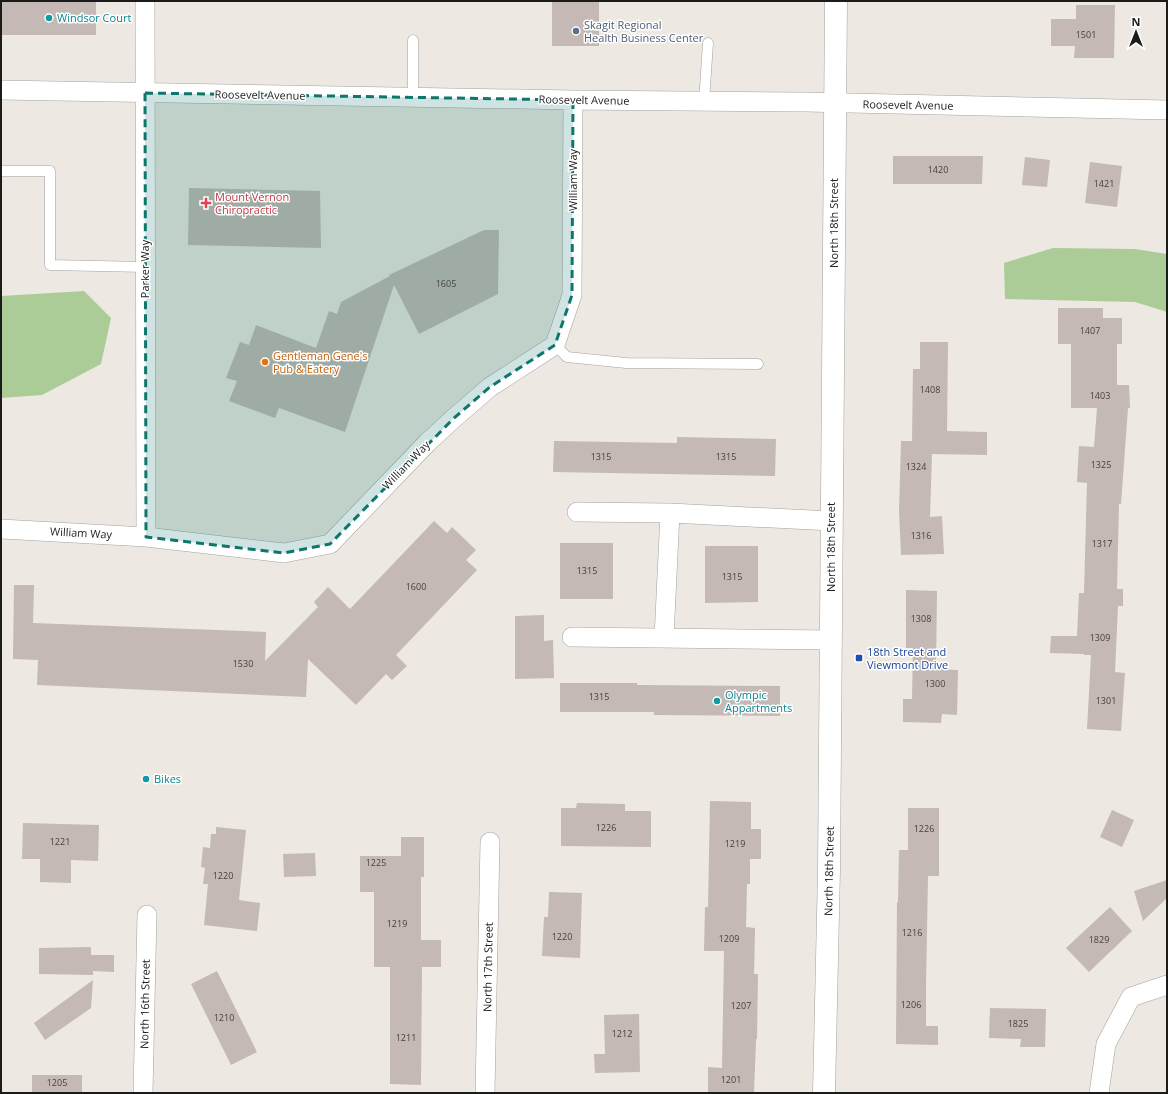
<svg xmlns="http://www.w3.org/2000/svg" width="1168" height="1094" font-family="'Open Sans',sans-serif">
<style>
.forest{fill:#abcc96}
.building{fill:#c4b9b4}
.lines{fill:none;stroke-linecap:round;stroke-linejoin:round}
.service-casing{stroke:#a2a2a2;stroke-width:11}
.minor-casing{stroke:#a2a2a2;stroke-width:20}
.tertiary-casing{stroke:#a2a2a2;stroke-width:23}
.service{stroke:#fff;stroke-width:10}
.minor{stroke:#fff;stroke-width:19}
.tertiary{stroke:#fff;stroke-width:22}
.marked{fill:#0f766e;fill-opacity:0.2;stroke:#0f766e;stroke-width:3;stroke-dasharray:8 5;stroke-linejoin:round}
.culture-dot{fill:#0f9aa8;stroke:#fff;stroke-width:1.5}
.service-dot{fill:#5c6f8a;stroke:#fff;stroke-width:1.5}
.health-dot{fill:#e0444e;stroke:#fff;stroke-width:1.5}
.food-dot{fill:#e8710a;stroke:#fff;stroke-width:1.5}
.transit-dot{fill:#1a4fb4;stroke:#fff;stroke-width:1.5}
.labels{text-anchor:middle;stroke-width:3;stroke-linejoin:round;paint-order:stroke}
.number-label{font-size:9px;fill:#454241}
.culture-label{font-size:11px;fill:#0d838f;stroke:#fff;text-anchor:start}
.service-label{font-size:11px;fill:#4e5e75;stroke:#fff;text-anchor:start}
.street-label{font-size:11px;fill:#1b1b1b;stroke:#fff}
.health-label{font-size:11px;fill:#be3a42;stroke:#fff;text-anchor:start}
.food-label{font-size:11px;fill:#c56008;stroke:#fff;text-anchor:start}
.transit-label{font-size:11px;fill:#164399;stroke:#fff;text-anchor:start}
</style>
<rect width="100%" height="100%" fill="#ede8e1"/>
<path class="forest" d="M 1053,248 L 1135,249 L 1167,254 L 1167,312 L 1135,302 L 1005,299 L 1004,263 Z
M 84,291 L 111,318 L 101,364 L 42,395 L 1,398 L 1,296 Z"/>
<path class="building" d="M 1,1 L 96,1 L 96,35 L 1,35 Z
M 552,1 L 599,1 L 599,46 L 552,46 Z
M 1076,5 L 1115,5 L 1114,58 L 1074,58 L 1075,46 L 1051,46 L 1051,19 L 1076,19 Z
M 893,156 L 983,156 L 982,184 L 893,184 Z
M 1025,157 L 1050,160 L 1047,187 L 1022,185 Z
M 1090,162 L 1122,166 L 1117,207 L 1085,203 Z
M 189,188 L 320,191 L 321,248 L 188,245 Z
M 484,230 L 499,230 L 498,294 L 419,334 L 394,285 L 345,432 L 279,408 L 275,418 L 229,401 L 237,381 L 226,378 L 240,342 L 249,345 L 256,325 L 316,348 L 329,311 L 337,314 L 341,302 L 390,276 L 389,275 Z
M 1058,308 L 1103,308 L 1103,318 L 1122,318 L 1122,344 L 1117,344 L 1117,385 L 1129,385 L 1130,408 L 1128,408 L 1121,504 L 1119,504 L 1117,589 L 1123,589 L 1123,606 L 1118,606 L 1115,672 L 1125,673 L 1121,731 L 1087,729 L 1091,655 L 1084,655 L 1084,654 L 1050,653 L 1051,636 L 1077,636 L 1079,593 L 1084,593 L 1087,483 L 1077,482 L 1079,446 L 1094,447 L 1097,408 L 1071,408 L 1071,344 L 1058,344 Z
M 920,342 L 948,342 L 947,431 L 987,432 L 987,455 L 932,454 L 930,517 L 942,516 L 944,554 L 901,555 L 899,512 L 901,441 L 912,441 L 913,369 L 920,369 Z
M 677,437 L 776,439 L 775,476 L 553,472 L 554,441 L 677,443 Z
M 434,521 L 447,533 L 452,527 L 476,550 L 466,560 L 477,570 L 396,655 L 407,666 L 392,680 L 386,674 L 356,705 L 308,659 L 306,697 L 37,685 L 38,660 L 13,659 L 14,585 L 34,585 L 33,623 L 266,632 L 265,661 L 318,607 L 314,602 L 328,587 L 350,609 Z
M 560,543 L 613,543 L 613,599 L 560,599 Z
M 705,546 L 758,546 L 758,602 L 705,603 Z
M 906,590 L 937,591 L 936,669 L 958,670 L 957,715 L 942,714 L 941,723 L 903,722 L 903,699 L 912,699 L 913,648 L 906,648 Z
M 544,615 L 544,641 L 553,640 L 554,678 L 515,679 L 515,616 Z
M 560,683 L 637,683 L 637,685 L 780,686 L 780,716 L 654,715 L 654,712 L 560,712 Z
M 710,801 L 751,802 L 751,829 L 761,829 L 761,859 L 750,859 L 750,884 L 747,884 L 746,927 L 755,928 L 754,974 L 758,974 L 757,1039 L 756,1039 L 754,1093 L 708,1093 L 708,1067 L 722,1068 L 724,951 L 704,951 L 705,907 L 708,907 Z
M 577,803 L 625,804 L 625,811 L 651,811 L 651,847 L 561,846 L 561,808 L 576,808 Z
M 908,808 L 939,808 L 939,876 L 928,876 L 926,985 L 926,1026 L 938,1026 L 938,1045 L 896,1044 L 897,902 L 898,902 L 899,850 L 908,850 Z
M 1112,810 L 1134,820 L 1122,847 L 1100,837 Z
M 23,823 L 99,825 L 98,861 L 71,860 L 71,883 L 40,882 L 40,859 L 22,859 Z
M 216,827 L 246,830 L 239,900 L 260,903 L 257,931 L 204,925 L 208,884 L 203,884 L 205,868 L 201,867 L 203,847 L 210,848 L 211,834 L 216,834 Z
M 401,837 L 424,837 L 424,877 L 421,877 L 421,940 L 441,940 L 441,967 L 422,967 L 421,1085 L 390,1084 L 390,967 L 374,967 L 374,892 L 360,892 L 360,856 L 401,856 Z
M 315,853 L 316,876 L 284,877 L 283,854 Z
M 1167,880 L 1167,898 L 1143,921 L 1134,891 Z
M 549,892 L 582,893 L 580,958 L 542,956 L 544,917 L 548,917 Z
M 1110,907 L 1132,931 L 1089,972 L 1066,948 Z
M 91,947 L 91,955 L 114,955 L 114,972 L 93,971 L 93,975 L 39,974 L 39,948 Z
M 217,971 L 257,1052 L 231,1065 L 191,984 Z
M 93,980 L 91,1008 L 45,1040 L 34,1023 Z
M 990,1008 L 1046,1009 L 1045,1047 L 1020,1047 L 1021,1039 L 989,1038 Z
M 639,1014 L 640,1072 L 595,1073 L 594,1054 L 605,1054 L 604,1015 Z
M 32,1075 L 82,1075 L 82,1093 L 32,1093 Z"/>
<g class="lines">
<g class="service-casing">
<path id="service" d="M 413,40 L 413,97
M 704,102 L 708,43
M 1,171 L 50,171 L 50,265 L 145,267
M 555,345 L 567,357 L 626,363 L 758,364"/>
</g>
<g class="minor-casing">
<path id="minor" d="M 145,1 L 146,537
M 1,90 L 573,100 L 805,102 L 1167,110
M 577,512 L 670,513 L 832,521
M 1,529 L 146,537 L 284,553 L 330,544 L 427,443 L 453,419 L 490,387 L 555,345 L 572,295 L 573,100
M 572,637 L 831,640
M 664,638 L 670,513
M 143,1093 L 147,915
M 485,1093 L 490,842
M 1099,1093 L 1106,1044 L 1131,997 L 1167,985"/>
</g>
<g class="tertiary-casing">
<path id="tertiary" d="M 824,1093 L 829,870 L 836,1"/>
</g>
<use href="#service" class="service"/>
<use href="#minor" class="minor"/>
<use href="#tertiary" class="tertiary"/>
</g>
<path class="marked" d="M 145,93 L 573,100 L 572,295 L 555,345 L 490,387 L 453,419 L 330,544 L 284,553 L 146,537 Z"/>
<g class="culture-dot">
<circle cx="49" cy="18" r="4"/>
<circle cx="717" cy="701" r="4"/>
<circle cx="146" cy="779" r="4"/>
</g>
<circle class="service-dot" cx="576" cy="31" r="4"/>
<path class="health-dot" d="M204 197h4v4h4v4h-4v4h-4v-4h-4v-4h4z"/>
<circle class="food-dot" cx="265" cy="362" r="4"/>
<rect class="transit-dot" x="855" y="654" width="8" height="8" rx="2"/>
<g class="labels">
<g class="number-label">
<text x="1086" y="38">1501</text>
<text x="938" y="173">1420</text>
<text x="1104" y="187">1421</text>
<text x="446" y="287">1605</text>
<text x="1090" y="334">1407</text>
<text x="930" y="393">1408</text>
<text x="1100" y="399">1403</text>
<text x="601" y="460">1315</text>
<text x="726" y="460">1315</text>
<text x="1101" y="468">1325</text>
<text x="916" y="470">1324</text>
<text x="921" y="539">1316</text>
<text x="1102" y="547">1317</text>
<text x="587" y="574">1315</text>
<text x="732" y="580">1315</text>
<text x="416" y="590">1600</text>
<text x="921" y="622">1308</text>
<text x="1100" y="641">1309</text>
<text x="243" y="667">1530</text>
<text x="935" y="687">1300</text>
<text x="599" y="700">1315</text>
<text x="1106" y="704">1301</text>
<text x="606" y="831">1226</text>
<text x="924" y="832">1226</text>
<text x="60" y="845">1221</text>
<text x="735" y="847">1219</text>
<text x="376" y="866">1225</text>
<text x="223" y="879">1220</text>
<text x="397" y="927">1219</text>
<text x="912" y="936">1216</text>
<text x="562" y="940">1220</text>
<text x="729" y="942">1209</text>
<text x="1099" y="943">1829</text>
<text x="911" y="1008">1206</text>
<text x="741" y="1009">1207</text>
<text x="224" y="1021">1210</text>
<text x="1018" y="1027">1825</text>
<text x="622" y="1037">1212</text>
<text x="406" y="1041">1211</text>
<text x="731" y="1083">1201</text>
<text x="57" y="1086">1205</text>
</g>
<g class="culture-label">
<text x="57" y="22">Windsor Court</text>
<text x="725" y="699">Olympic<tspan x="725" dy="13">Appartments</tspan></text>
<text x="154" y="783">Bikes</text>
</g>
<g class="service-label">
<text x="584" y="29">Skagit Regional<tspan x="584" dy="13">Health Business Center</tspan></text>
</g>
<g class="street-label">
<text transform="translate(260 95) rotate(1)" y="4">Roosevelt Avenue</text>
<text transform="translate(584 100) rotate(1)" y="4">Roosevelt Avenue</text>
<text transform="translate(908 105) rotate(1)" y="4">Roosevelt Avenue</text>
<text transform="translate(573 180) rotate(-90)" y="4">William Way</text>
<text transform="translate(834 223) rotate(-90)" y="4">North 18th Street</text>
<text transform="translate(145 269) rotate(-90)" y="4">Parker Way</text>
<text transform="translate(406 465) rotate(-46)" y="4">William Way</text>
<text transform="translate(81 533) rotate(3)" y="4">William Way</text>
<text transform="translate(831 547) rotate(-90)" y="4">North 18th Street</text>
<text transform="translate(829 871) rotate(-89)" y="4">North 18th Street</text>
<text transform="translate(488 967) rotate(-89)" y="4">North 17th Street</text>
<text transform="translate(145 1004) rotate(-89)" y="4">North 16th Street</text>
</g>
<g class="health-label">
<text x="215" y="201">Mount Vernon<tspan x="215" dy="13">Chiropractic</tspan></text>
</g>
<g class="food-label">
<text x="273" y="360">Gentleman Gene's<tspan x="273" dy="13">Pub &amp; Eatery</tspan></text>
</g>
<g class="transit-label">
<text x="867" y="656">18th Street and<tspan x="867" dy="13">Viewmont Drive</tspan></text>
</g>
</g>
<rect width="1168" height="1094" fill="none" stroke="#1b1b1b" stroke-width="4"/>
<g transform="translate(1136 32)" stroke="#ffffff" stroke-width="3" paint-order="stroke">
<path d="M0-3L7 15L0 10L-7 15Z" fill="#1b1b1b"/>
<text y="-6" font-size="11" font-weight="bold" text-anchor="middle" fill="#1b1b1b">N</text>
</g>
</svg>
